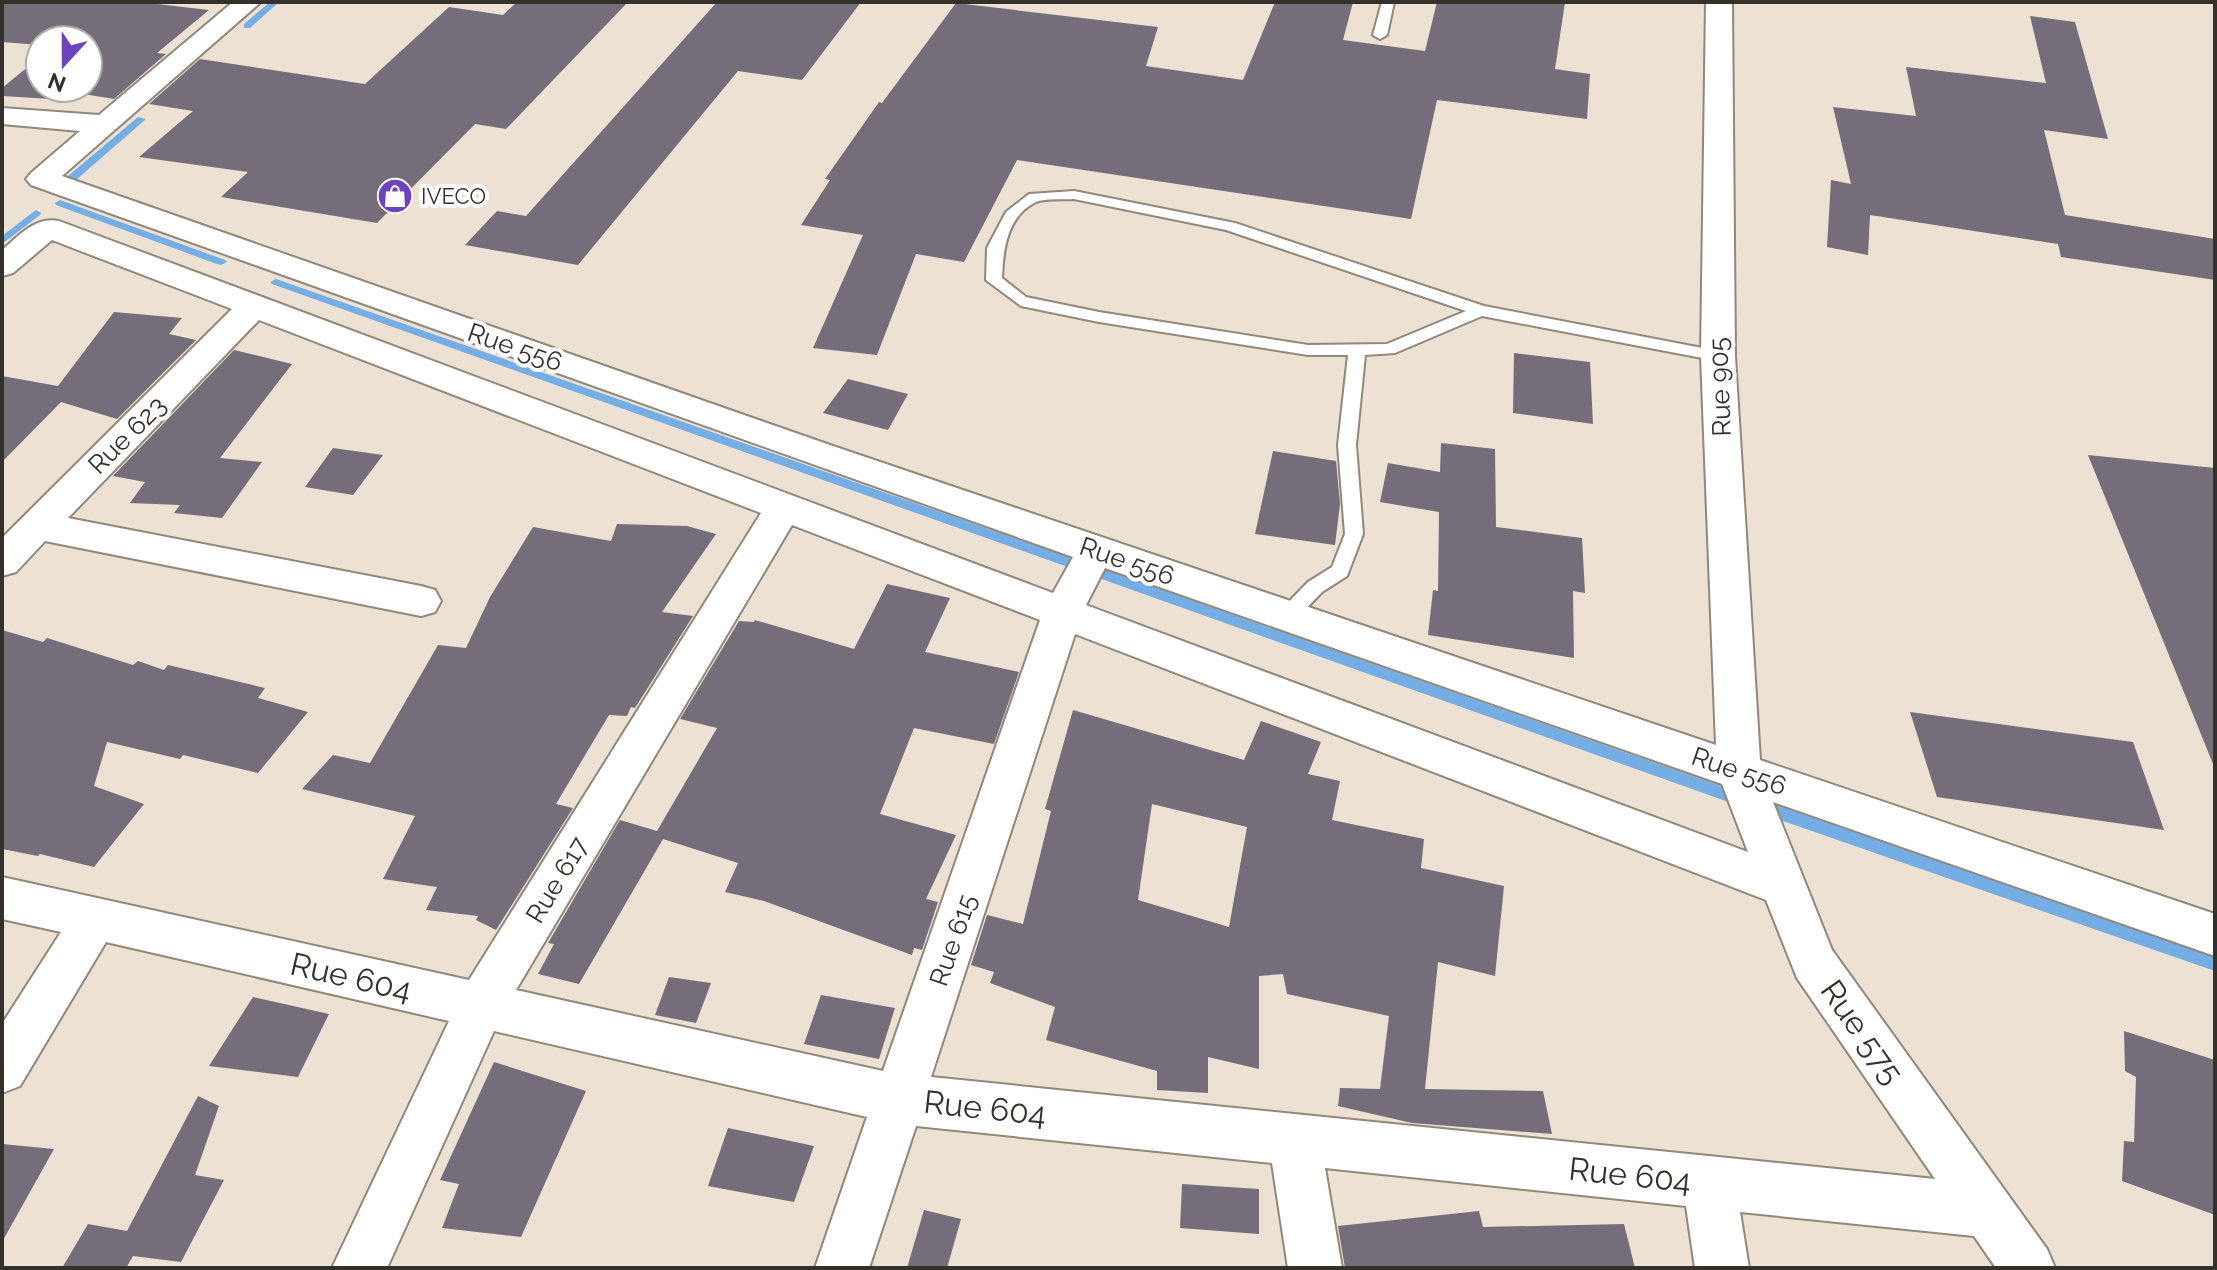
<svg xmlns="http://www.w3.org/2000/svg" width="2217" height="1270" font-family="Raleway,sans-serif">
  <rect width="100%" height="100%" fill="#ece1d2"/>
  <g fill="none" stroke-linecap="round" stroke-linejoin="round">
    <g fill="#74aee4" fill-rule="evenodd">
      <path d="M270 2H279L250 28H244V24Z"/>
      <path d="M138 117 146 119 76 180H68V176Z"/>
      <path d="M60 200 225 260 227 262 221 265 217 264 56 205 55 203Z"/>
      <path d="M36 210 41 213 40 215 2 244V236Z"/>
      <path d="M276 279 1747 795 1750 800 1747 805 1742 807 1737 805 272 284 270 282Z"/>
      <path d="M1762 800 2215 955V971L1757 812 1754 807 1757 802Z"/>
    </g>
  </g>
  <g fill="#756d7a" fill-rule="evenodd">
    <path d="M2 2H140L209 10 157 53 166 54 114 99 59 90 51 99 2 96V88L40 57V88H88V40H40V45L2 42Z"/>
    <path d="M517 2H628L506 129 475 124 377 223 221 197 248 172 139 157 193 111 149 104 200 59 365 84 449 7 503 15Z"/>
    <path d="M717 2H861L802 80 738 71 578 265 465 245 497 211 526 216Z"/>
    <path d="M1275 2H1353L1343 40 1425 51 1437 2H1565L1555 69 1590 74 1587 119 1437 100 1411 219 1017 160 964 262 916 254 877 355 813 348 863 235 801 225 830 180 825 179 879 102 882 103 956 3 1158 27 1146 66 1243 80Z"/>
    <path d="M2030 16 2075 22 2108 139 2044 130 2065 215 2215 239V280L2061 257 2058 244 1870 215 1868 255 1827 247 1831 180 1851 184 1833 107 1916 116 1906 67 2046 83Z"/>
    <path d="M114 312 182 318 169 334 196 340 117 419 61 402 2 462V376L58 386Z"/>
    <path d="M234 350 292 364 220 458 262 462 222 518 174 513 180 505 130 503 145 482 113 476Z"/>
    <path d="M1514 353 1590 362 1593 424 1513 413Z"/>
    <path d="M848 379 908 394 888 430 823 413Z"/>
    <path d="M1441 443 1495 449 1496 527 1582 538 1585 593 1573 591 1574 658 1428 635 1433 590 1438 591 1439 512 1380 502 1388 463 1440 472Z"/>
    <path d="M333 448 383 455 353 495 305 487Z"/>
    <path d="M1273 451 1336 461 1340 504 1335 545 1255 534Z"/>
    <path d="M2088 455 2215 468V764H2213Z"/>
    <path d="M617 524 687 526 716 534 662 612 693 616 635 708 631 707 627 716 609 715 556 804 573 808 496 930 476 920 478 916 426 910 437 887 383 879 415 816 302 789 333 755 370 763 438 645 466 648 490 597 533 527 611 541Z"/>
    <path d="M887 584 950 598 925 652 1019 672 994 744 914 728 880 814 956 835 926 899 938 902 922 950 914 948 912 955 764 901 725 892 738 863 663 839 579 984 538 974 554 944 548 943 620 820 657 831 717 728 680 719 739 621 754 622 755 620 854 649Z"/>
    <path d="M2 630 43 642 47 638 133 665 138 661 164 670 168 665 265 688 258 698 308 712 258 773 183 755 180 759 107 742 94 786 144 804 94 867 40 854 38 856 2 849Z"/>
    <path d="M1073 710 1244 760 1261 721 1321 742 1308 774 1340 781 1332 820 1424 839 1421 868 1504 886 1495 976 1438 962 1425 1089 1543 1091 1552 1134 1412 1123 1338 1106 1340 1088 1380 1089 1389 1016 1287 994 1283 974 1259 976V1069L1208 1057V1093L1157 1090V1071L1046 1040 1055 1007 990 983 994 972 971 965 987 915 1023 924 1051 811 1045 809ZM1152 804 1247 827 1229 927 1138 900Z"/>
    <path d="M1910 712 2133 742 2164 830 1937 797Z"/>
    <path d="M669 977 711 983 696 1023 655 1015Z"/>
    <path d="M821 995 895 1008 879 1059 804 1044Z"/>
    <path d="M253 997 329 1014 298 1077 209 1066Z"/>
    <path d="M2124 1031 2215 1060V1215L2122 1181 2124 1141 2134 1142 2136 1077 2125 1071Z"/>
    <path d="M494 1062 586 1091 521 1237 442 1228 459 1184 440 1180Z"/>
    <path d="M198 1096 219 1106 195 1175 224 1180 181 1262 133 1256 126 1268H62L88 1224 127 1231Z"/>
    <path d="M728 1128 814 1146 794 1202 708 1186Z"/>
    <path d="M2 1144 54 1149 2 1242Z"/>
    <path d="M1182 1184 1259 1189V1234L1180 1228Z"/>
    <path d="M924 1210 961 1219 947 1268H907Z"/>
    <path d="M1479 1211 1483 1227 1624 1224 1635 1268H1345L1338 1226Z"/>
  </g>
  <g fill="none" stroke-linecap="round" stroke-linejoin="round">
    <defs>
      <g id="lane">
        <path d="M1382 2H1394L1387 35 1380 39 1373 35Z"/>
        <path d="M1074 191 1235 223 1484 306 1718 351 1726 356 1718 361 1482 316 1395 353 1365 355 1356 445 1363 534 1347 576 1322 592 1294 621H1280L1277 616 1280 611 1308 582 1332 567 1345 534 1338 445 1348 355H1308L1099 322 1021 306 986 280 987 248 1006 212 1029 194ZM1074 199 1226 230 1466 311 1387 344 1308 345 1099 312 1026 297 1002 278C1003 250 1007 216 1036 202 1046 198 1063 200 1074 199Z"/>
      </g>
      <path id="street" d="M233 2H261L62 176 830 445 1716 745 1701 356 1706 2H1732L1735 356 1760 760 2215 914V956L1773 802 1832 950 2047 1249 2055 1268H1996L1974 1236 1740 1212 1749 1268H1695L1686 1206 1325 1168 1342 1268H1288L1272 1163 916 1126 869 1268H815L867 1117 494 1031 387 1268H332L449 1021 106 942 20 1086 2 1093V1024L61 932 2 919V877L469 980 761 513 259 320 68 518 421 586 435 590 441 601 435 612 421 616 45 541 16 572 2 576V538L232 309 52 240 13 273 2 276V250C19 236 35 216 59 221L1053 593 1073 557 31 185 26 179 31 173 80 131 2 124V108L99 115ZM792 525 1040 620 883 1071 516 990ZM1105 568 1722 784 1748 852 1086 605ZM1075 634 1766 900 1797 978 1935 1179 931 1077Z"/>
    </defs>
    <use href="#lane" stroke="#91877a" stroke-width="4"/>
    <use href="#street" stroke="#91877a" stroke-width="4"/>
    <use href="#lane" fill="#fff" fill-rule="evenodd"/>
    <use href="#street" fill="#fff" fill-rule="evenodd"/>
  </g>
  <defs>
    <symbol id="shop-disc" viewBox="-11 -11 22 22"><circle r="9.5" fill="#6d44bd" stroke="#fff"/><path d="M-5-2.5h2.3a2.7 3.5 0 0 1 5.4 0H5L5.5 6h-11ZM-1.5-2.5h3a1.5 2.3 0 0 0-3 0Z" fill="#fff"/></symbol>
  </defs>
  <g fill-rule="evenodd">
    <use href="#shop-disc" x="375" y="176" width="40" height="40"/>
  </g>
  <g text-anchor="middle" stroke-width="8" stroke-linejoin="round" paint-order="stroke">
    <g font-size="22" fill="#34302a" stroke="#fff" text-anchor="start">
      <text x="421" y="204">IVECO</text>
    </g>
    <g font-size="26" fill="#34302a" stroke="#fff">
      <text transform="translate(515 347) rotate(19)" y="9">Rue 556</text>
      <text transform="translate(1720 387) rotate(-92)" y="9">Rue 905</text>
      <text transform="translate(127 435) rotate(-45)" y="9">Rue 623</text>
      <text transform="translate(1127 561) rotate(19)" y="9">Rue 556</text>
      <text transform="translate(1739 771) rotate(19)" y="9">Rue 556</text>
      <text transform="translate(557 880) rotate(-59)" y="9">Rue 617</text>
      <text transform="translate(953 940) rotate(-71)" y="9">Rue 615</text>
    </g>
    <g font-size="32" fill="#34302a" stroke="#fff">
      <text transform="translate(351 977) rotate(13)" y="11">Rue 604</text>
      <text transform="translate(1862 1032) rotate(55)" y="11">Rue 575</text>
      <text transform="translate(985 1108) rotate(6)" y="11">Rue 604</text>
      <text transform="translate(1630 1175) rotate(6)" y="11">Rue 604</text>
    </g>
  </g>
  <rect width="2217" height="1270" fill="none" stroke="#34302a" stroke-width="8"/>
  <g transform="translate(64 64) rotate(201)"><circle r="38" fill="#ffffff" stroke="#aeacaa" stroke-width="2"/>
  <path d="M0-6L14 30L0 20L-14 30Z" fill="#6d44bd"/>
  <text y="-12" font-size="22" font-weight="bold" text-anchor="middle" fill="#34302a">N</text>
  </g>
</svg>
